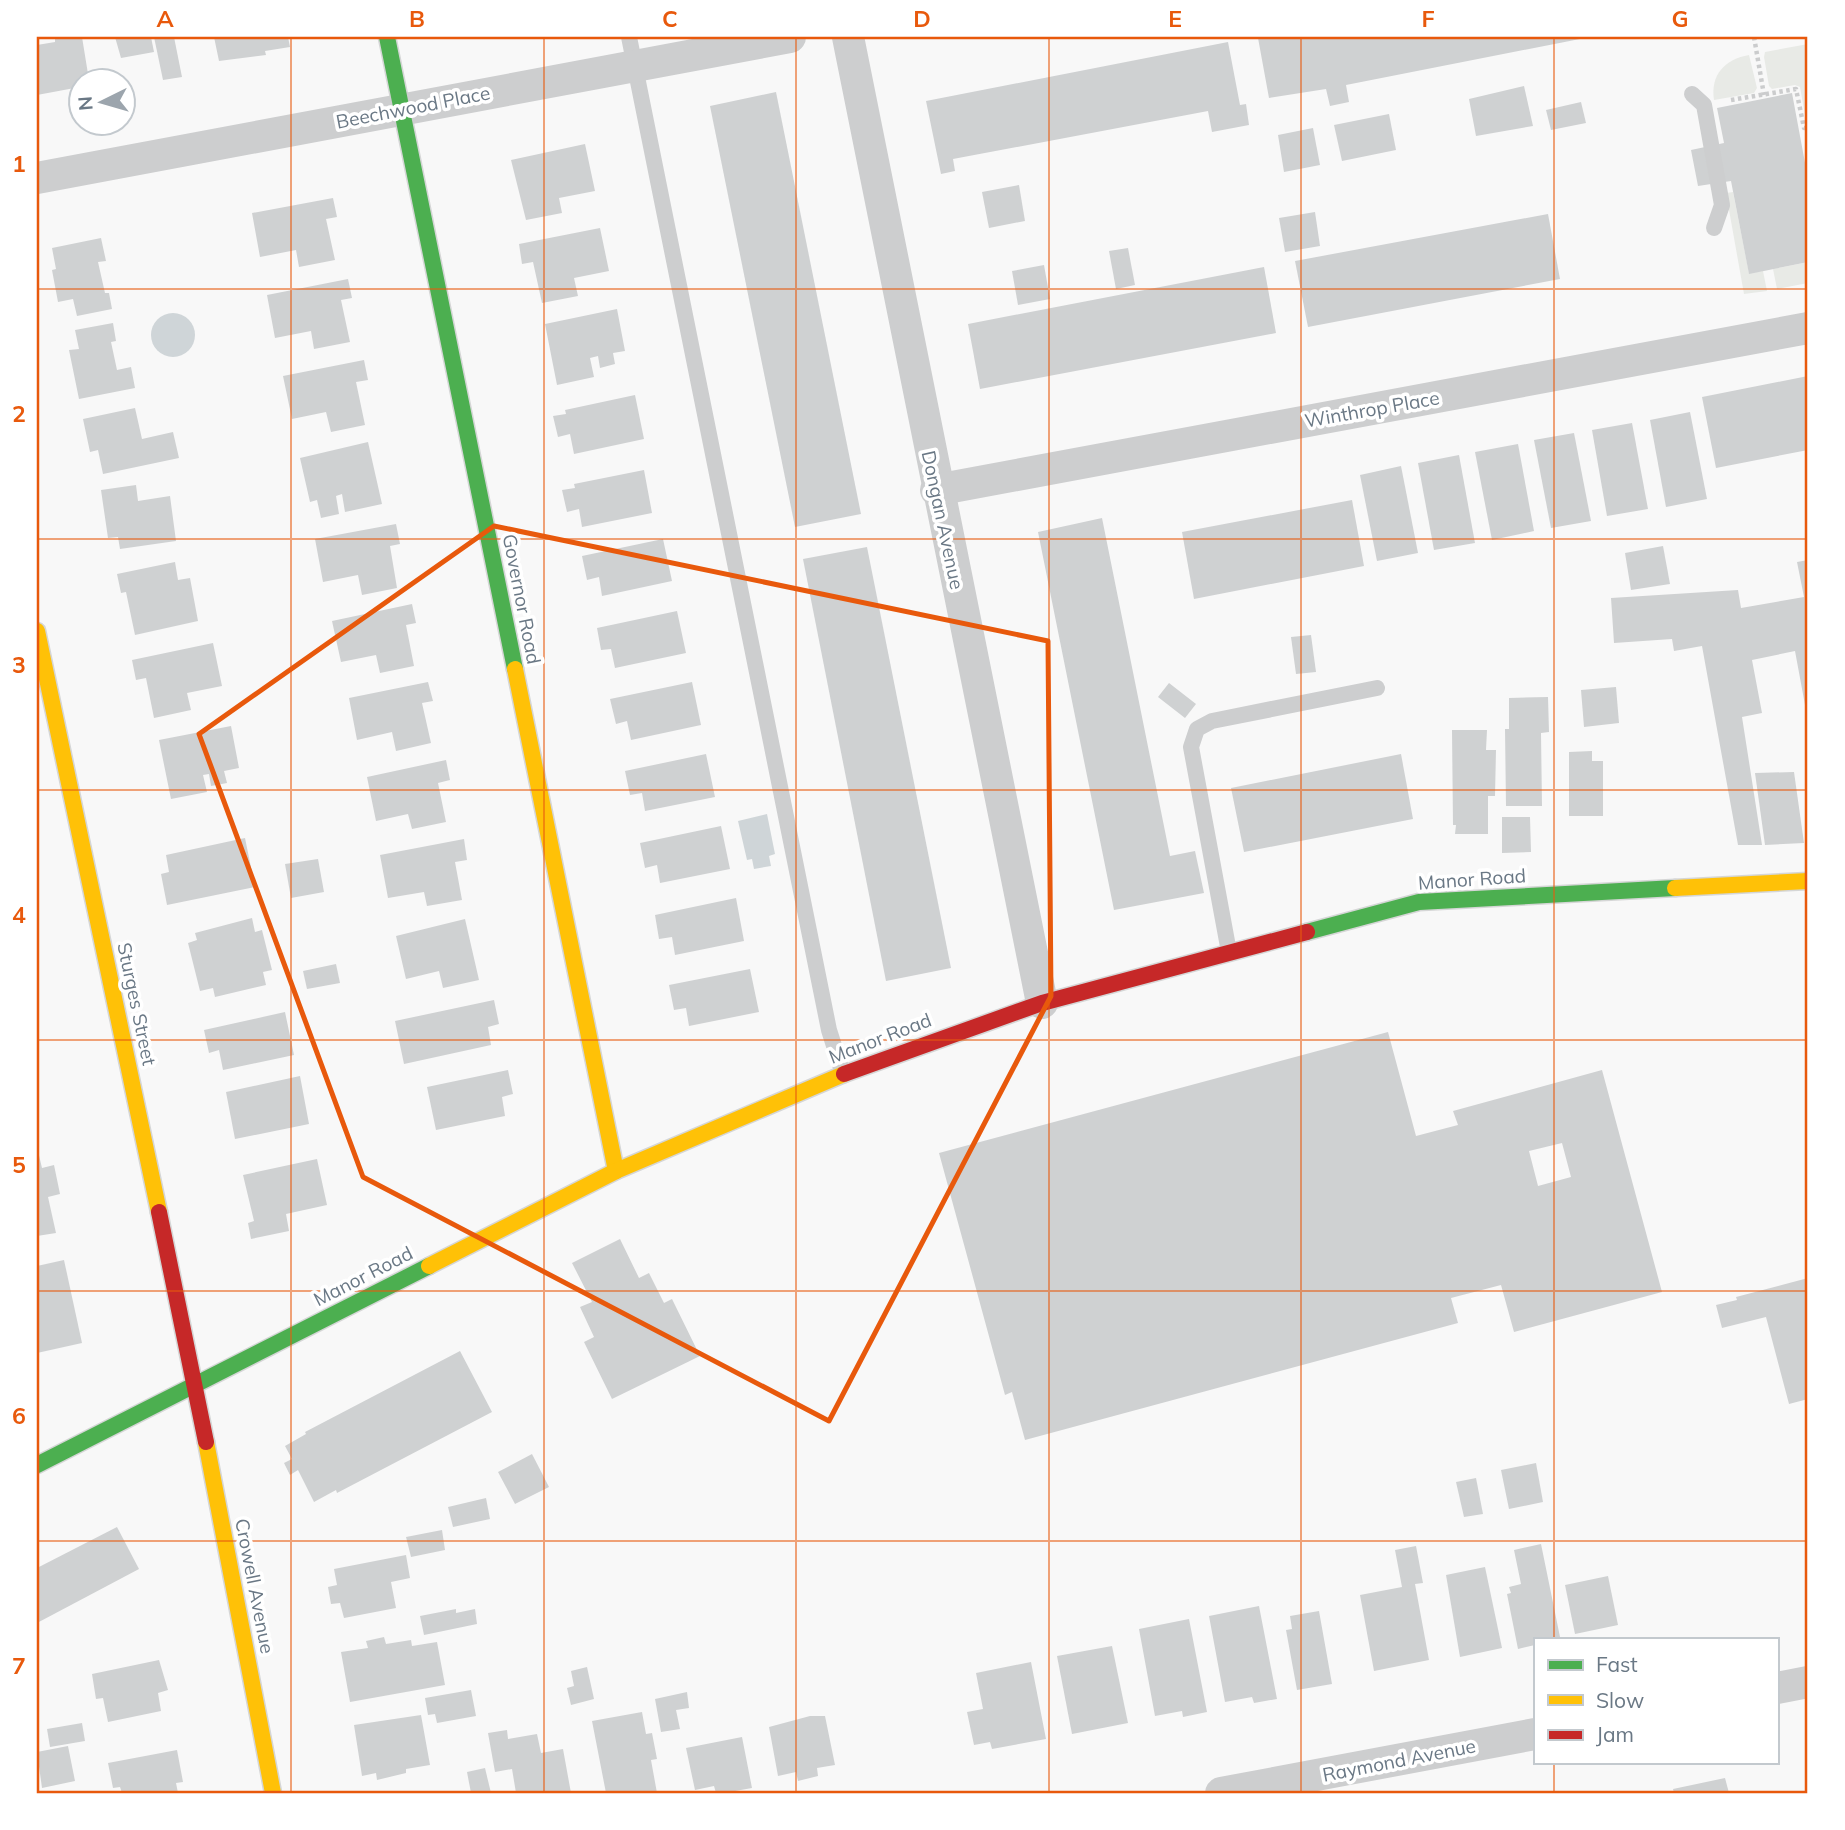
<svg xmlns="http://www.w3.org/2000/svg" width="1845" height="1830" font-family="Mulish,sans-serif">
  <rect width="100%" height="100%" fill="#f8f8f8"/>
  <g fill="#e8eae6">
    <path d="M1808 44V120L1806 121 1800 87 1795 85 1772 89 1769 86 1764 57 1765 52Z"/>
    <path d="M1749 55 1757 88 1754 93 1714 100C1710 75 1725 59 1749 55Z"/>
    <path d="M1733 192 1749 273 1763 271 1767 291 1744 294 1726 193Z"/>
    <path d="M1808 262V283L1777 289 1773 269Z"/>
  </g>
  <g fill="#cfd5d8">
    <circle cx="173" cy="335" r="22"/>
    <path d="M767 814 775 854 769 856 771 866 754 869 752 859 747 860 738 821Z"/>
  </g>
  <g fill="#cfd1d2" fill-rule="evenodd">
    <path d="M55 37H82L88 74 85 75 86 80H80V87L37 95V45L55 42Z"/>
    <path d="M115 37H151L154 52 121 58Z"/>
    <path d="M154 37H174L182 77 163 80Z"/>
    <path d="M214 37H288L290 47 265 51 266 55 219 61Z"/>
    <path d="M1590 37 1346 85 1349 102 1330 106 1326 89 1269 98 1258 38Z"/>
    <path d="M1228 42 1240 105 1246 104 1249 125 1212 132 1208 111 953 159 955 171 941 174 926 101Z"/>
    <path d="M1524 86 1533 126 1476 136 1469 99Z"/>
    <path d="M776 92 861 514 795 527 710 106Z"/>
    <path d="M1792 93 1808 179V262L1749 274 1731 181 1698 186 1691 150 1724 143 1717 108Z"/>
    <path d="M1581 102 1586 123 1551 130 1546 110Z"/>
    <path d="M1389 114 1396 150 1342 161 1334 125Z"/>
    <path d="M1313 128 1320 165 1284 172 1278 135Z"/>
    <path d="M585 144 595 191 559 198 562 213 526 220 511 160Z"/>
    <path d="M1019 185 1025 221 989 228 982 192Z"/>
    <path d="M333 198 337 217 326 219 335 260 299 267 296 250 260 257 252 213Z"/>
    <path d="M1315 212 1320 246 1285 252 1279 218Z"/>
    <path d="M1548 214 1560 279 1308 327 1295 261Z"/>
    <path d="M600 228 609 271 574 278 578 296 542 303 533 262 522 264 519 244Z"/>
    <path d="M101 238 106 261 98 262 105 293H109L112 309 77 316 73 299 58 302 52 270 56 269 52 248Z"/>
    <path d="M1128 248 1135 285 1116 289 1109 251Z"/>
    <path d="M1044 265 1050 299 1018 305 1012 271Z"/>
    <path d="M1264 267 1276 333 980 389 968 324Z"/>
    <path d="M348 279 352 298 341 300 350 342 314 349 311 331 275 338 267 295Z"/>
    <path d="M617 309 625 351 613 353 615 364 600 368 598 356 590 358 594 377 557 385 545 324Z"/>
    <path d="M113 323 116 341 111 342 117 370 131 367 135 388 79 399 69 350 79 349 75 330Z"/>
    <path d="M364 360 368 380 356 382 365 425 331 432 326 412 292 419 283 376Z"/>
    <path d="M1808 376V450L1716 468 1702 397Z"/>
    <path d="M635 395 644 439 574 454 570 434 558 437 553 416 566 414 565 410Z"/>
    <path d="M135 408 142 439 173 432 179 458 103 474 98 450 90 452 83 419Z"/>
    <path d="M1690 412 1707 499 1666 507 1650 420Z"/>
    <path d="M1632 423 1648 509 1607 516 1592 430Z"/>
    <path d="M1574 433 1591 521 1551 528 1534 440Z"/>
    <path d="M368 442 382 504 345 512 342 494 336 496 339 514 321 518 317 500 310 502 300 458Z"/>
    <path d="M1518 444 1534 531 1492 540 1475 452Z"/>
    <path d="M1459 455 1475 543 1434 550 1418 463Z"/>
    <path d="M1401 466 1418 553 1377 561 1360 475Z"/>
    <path d="M644 470 652 513 582 527 579 509 567 512 562 490 575 488 574 484Z"/>
    <path d="M136 485 138 501 170 496 176 541 120 549 118 537 108 538 101 490Z"/>
    <path d="M1352 500 1364 566 1194 599 1182 532Z"/>
    <path d="M1102 518 1170 856 1195 851 1204 893 1114 910 1038 532Z"/>
    <path d="M396 524 400 544 390 546 397 588 362 595 358 575 323 582 315 539Z"/>
    <path d="M663 539 672 581 602 596 599 577 587 580 582 556Z"/>
    <path d="M1663 546 1670 584 1631 590 1625 553Z"/>
    <path d="M867 547 951 968 886 981 803 559Z"/>
    <path d="M1808 560V704L1805 705 1795 651 1752 660 1762 713 1742 717 1762 845H1738L1702 646 1674 651 1672 639 1614 643 1611 598 1738 590 1741 608 1804 597 1797 562Z"/>
    <path d="M175 562 178 580 190 578 198 621 135 635 126 592 121 593 117 574Z"/>
    <path d="M412 604 416 623 406 625 414 666 380 673 376 655 341 662 332 621Z"/>
    <path d="M677 611 686 653 615 668 611 649 601 650 597 628Z"/>
    <path d="M1311 635 1316 672 1296 674 1291 637Z"/>
    <path d="M213 643 222 686 187 693 191 710 154 718 146 678 136 680 132 660Z"/>
    <path d="M428 682 433 701 422 703 431 743 396 751 392 732 357 740 349 698Z"/>
    <path d="M692 682 701 725 631 740 627 721 616 724 610 699Z"/>
    <path d="M1169 683 1196 704 1185 718 1158 697Z"/>
    <path d="M1616 687 1619 723 1584 727 1581 690Z"/>
    <path d="M1548 697 1549 732 1541 733 1542 806H1506L1505 729H1509V698Z"/>
    <path d="M231 726 239 768 224 771 227 783 211 786 209 774 203 775 207 792 171 799 159 740Z"/>
    <path d="M1452 730H1487L1486 750H1496L1495 796H1488V834H1455L1456 825H1453Z"/>
    <path d="M1592 751V761H1603V816H1569V752Z"/>
    <path d="M706 754 715 797 645 811 642 793 630 795 625 771Z"/>
    <path d="M1401 754 1413 819 1244 852 1231 788Z"/>
    <path d="M446 760 450 780 438 783 446 822 412 829 408 814 376 821 367 777Z"/>
    <path d="M1794 772 1804 843 1765 845 1755 773Z"/>
    <path d="M1502 817H1530L1531 852 1502 853Z"/>
    <path d="M721 826 730 869 660 883 657 865 645 868 640 843Z"/>
    <path d="M245 838 255 887 167 905 161 874 169 872 166 855Z"/>
    <path d="M464 839 467 860 455 862 462 900 427 906 424 892 388 898 380 855Z"/>
    <path d="M318 859 324 892 291 898 285 864Z"/>
    <path d="M736 898 744 941 675 955 672 937 659 939 655 915Z"/>
    <path d="M252 918 255 932 262 930 272 970 263 972 266 985 215 997 213 988 200 991 188 943 197 940 195 933Z"/>
    <path d="M465 919 479 980 443 988 439 971 406 979 396 936Z"/>
    <path d="M336 964 340 983 307 989 303 971Z"/>
    <path d="M750 969 759 1012 689 1026 686 1008 674 1010 669 985Z"/>
    <path d="M494 1000 499 1024 488 1027 491 1045 404 1064 395 1021Z"/>
    <path d="M285 1012 294 1055 223 1070 219 1050 209 1053 204 1030Z"/>
    <path d="M1388 1032 1416 1136 1458 1125 1453 1111 1602 1070 1662 1292 1514 1332 1501 1285 1451 1298 1458 1323 1025 1440 1012 1392 1005 1395 939 1153ZM1562 1143 1571 1177 1538 1186 1529 1151Z"/>
    <path d="M508 1070 513 1094 502 1097 505 1116 436 1130 427 1087Z"/>
    <path d="M300 1076 309 1124 235 1139 226 1092Z"/>
    <path d="M37 1147 42 1168 54 1165 60 1194 48 1197 56 1233 37 1236Z"/>
    <path d="M317 1159 327 1205 286 1214 289 1231 251 1239 248 1223 254 1221 243 1175Z"/>
    <path d="M620 1239 639 1278 649 1273 664 1303 672 1299 700 1356 612 1399 584 1342 594 1337 580 1307 592 1302 572 1263Z"/>
    <path d="M64 1260 82 1343 37 1353V1266Z"/>
    <path d="M1808 1278V1399L1789 1404 1766 1317 1722 1328 1716 1305 1737 1300 1736 1297Z"/>
    <path d="M460 1351 492 1412 337 1493 336 1490 314 1502 298 1470 290 1475 284 1463 292 1459 285 1446 306 1434 305 1432Z"/>
    <path d="M532 1454 549 1487 515 1504 498 1472Z"/>
    <path d="M1536 1463 1543 1502 1509 1509 1501 1470Z"/>
    <path d="M1476 1478 1483 1514 1464 1517 1456 1482Z"/>
    <path d="M486 1498 490 1519 453 1527 448 1507Z"/>
    <path d="M117 1527 139 1569 37 1623V1568Z"/>
    <path d="M442 1530 445 1550 411 1557 406 1537Z"/>
    <path d="M1541 1544 1560 1637 1535 1639V1645L1518 1649 1507 1594 1511 1593 1509 1587 1521 1584 1514 1550Z"/>
    <path d="M1416 1546 1423 1583 1415 1584 1429 1660 1374 1671 1360 1595 1402 1587 1395 1550Z"/>
    <path d="M406 1555 410 1578 391 1582 396 1608 344 1618 340 1603 331 1604 328 1587 337 1585 334 1569Z"/>
    <path d="M1485 1567 1502 1648 1460 1657 1446 1575Z"/>
    <path d="M1608 1576 1618 1625 1575 1634 1565 1585Z"/>
    <path d="M1259 1606 1277 1699 1254 1703 1252 1697 1225 1702 1209 1616Z"/>
    <path d="M456 1609V1613L475 1609 477 1624 424 1635 420 1616Z"/>
    <path d="M1319 1611 1332 1684 1297 1690 1286 1630 1292 1629 1290 1616Z"/>
    <path d="M1189 1619 1207 1712 1183 1717 1182 1711 1155 1716 1139 1629Z"/>
    <path d="M384 1637 386 1644 411 1640 412 1646 437 1642 445 1685 350 1702 341 1652 368 1648 366 1641Z"/>
    <path d="M1112 1646 1128 1723 1072 1734 1057 1656Z"/>
    <path d="M159 1660 168 1690 158 1693 161 1711 108 1722 103 1698 96 1699 92 1674Z"/>
    <path d="M1031 1662 1046 1739 992 1749 990 1742 974 1745 967 1712 983 1709 976 1673Z"/>
    <path d="M587 1667 594 1699 571 1705 567 1688 574 1686 571 1671Z"/>
    <path d="M471 1690 476 1716 437 1723 435 1714 428 1715 425 1698Z"/>
    <path d="M687 1692 689 1708 676 1710 680 1729 661 1732 655 1699Z"/>
    <path d="M642 1712 646 1734 652 1733 657 1759 651 1760 657 1793H606L592 1721Z"/>
    <path d="M421 1715 430 1765 406 1769V1773L377 1780 376 1773 362 1776 354 1725Z"/>
    <path d="M810 1716H825L835 1765 817 1768 818 1776 798 1781 796 1772 778 1776 769 1727Z"/>
    <path d="M82 1723 85 1741 50 1747 47 1729Z"/>
    <path d="M507 1730 508 1739 537 1734 541 1753 563 1749 571 1793H516L512 1769 495 1772 488 1733Z"/>
    <path d="M742 1737 752 1788 724 1793H716L714 1786 695 1790 686 1748Z"/>
    <path d="M68 1746 75 1781 42 1788 37 1752Z"/>
    <path d="M177 1750 183 1782 176 1783 178 1793H122L120 1787 113 1788 108 1763Z"/>
    <path d="M485 1768 491 1793H471L467 1772Z"/>
    <path d="M1725 1778 1729 1793H1674L1673 1789Z"/>
  </g>
  <g fill="none" stroke-linecap="round" stroke-linejoin="round">
    <defs>
      <g id="fast">
        <path d="M387 37 515 669"/>
        <path d="M1307 932 1419 902 1675 888"/>
        <path d="M37 1465 429 1266"/>
      </g>
      <g id="slow">
        <path d="M37 631 159 1212"/>
        <path d="M515 669 616 1171"/>
        <path d="M1675 888 1808 881"/>
        <path d="M429 1266 616 1171 844 1074"/>
        <path d="M206 1442 273 1793"/>
      </g>
      <g id="jam">
        <path d="M844 1074 1042 1003 1307 932"/>
        <path d="M159 1212 206 1442"/>
      </g>
    </defs>
    <use href="#fast" stroke="#d5d6d6" stroke-width="19"/>
    <use href="#slow" stroke="#d5d6d6" stroke-width="19"/>
    <use href="#jam" stroke="#d5d6d6" stroke-width="19"/>
    <g stroke="#cbcccd" stroke-width="4.5" stroke-dasharray="3.5 3.5" stroke-linecap="butt">
      <path d="M1754 37 1764 95"/>
      <path d="M1731 100 1796 89 1804 128H1808"/>
    </g>
    <g stroke="#cdcecf" stroke-width="16">
      <path d="M629 37 829 1030 843 1074"/>
      <path d="M1692 94 1704 105 1722 205 1714 228"/>
      <path d="M1229 952 1191 747 1197 729 1212 721 1377 688"/>
    </g>
    <g stroke="#cdcecf" stroke-width="32">
      <path d="M848 37 1042 1003"/>
      <path d="M37 178 790 37"/>
      <path d="M936 490 1808 328"/>
      <path d="M1777 1688 1808 1682"/>
      <path d="M1221 1793 1535 1734"/>
    </g>
    <use href="#fast" stroke="#4caf50" stroke-width="16"/>
    <use href="#slow" stroke="#ffc107" stroke-width="16"/>
    <use href="#jam" stroke="#c62828" stroke-width="16"/>
  </g>
  <path fill="none" stroke="#e8590c" stroke-width="5" stroke-linejoin="round" d="M494 526 1048 641 1051 996 829 1421 363 1177 199 734Z"/>
  <path fill="none" stroke="#e8590c" stroke-width="2" stroke-opacity="0.55" d="M291 37V1793M544 37V1793M796 37V1793M1049 37V1793M1301 37V1793M1554 37V1639M37 289H1808M37 539H1808M37 790H1808M37 1040H1808M37 1291H1808M37 1541H1808M1554 1762V1793"/>
  <g text-anchor="middle" stroke-width="7" stroke-linejoin="round" paint-order="stroke">
    <g font-size="19" fill="#6a7885" stroke="#fff">
      <text transform="translate(413 107) rotate(-11)" y="7">Beechwood Place</text>
      <text transform="translate(1372 409) rotate(-10)" y="7">Winthrop Place</text>
      <text transform="translate(943 520) rotate(78)" y="7">Dongan Avenue</text>
      <text transform="translate(522 599) rotate(79)" y="7">Governor Road</text>
      <text transform="translate(1472 879) rotate(-4)" y="7">Manor Road</text>
      <text transform="translate(137 1004) rotate(78)" y="7">Sturges Street</text>
      <text transform="translate(880 1038) rotate(-21)" y="7">Manor Road</text>
      <text transform="translate(363 1276) rotate(-27)" y="7">Manor Road</text>
      <text transform="translate(255 1586) rotate(79)" y="7">Crowell Avenue</text>
      <text transform="translate(1399 1760) rotate(-11)" y="7">Raymond Avenue</text>
    </g>
  </g>
  <rect width="1845" height="1830" fill="none" stroke="#ffffff" stroke-width="77"/>
  <rect x="1534" y="1638" width="245" height="126" fill="#ffffff" stroke="#c3c9ce" stroke-width="2"/>
  <rect x="1548" y="1660" width="35" height="10" fill="#4caf50" stroke="#c3c9ce" stroke-width="2"/>
  <text x="1596" y="1672" font-size="21" fill="#6a7885">Fast</text>
  <rect x="1548" y="1695" width="35" height="10" fill="#ffc107" stroke="#c3c9ce" stroke-width="2"/>
  <text x="1596" y="1708" font-size="21" fill="#6a7885">Slow</text>
  <rect x="1548" y="1730" width="35" height="10" fill="#c62828" stroke="#c3c9ce" stroke-width="2"/>
  <text x="1596" y="1742" font-size="21" fill="#6a7885">Jam</text>
  <g transform="translate(102 102) rotate(265)"><circle r="33" fill="#ffffff" stroke="#c3c9ce" stroke-width="2"/>
  <path d="M0-5L12 26L0 18L-12 26Z" fill="#9ca5ad"/>
  <text y="-10" font-size="19" font-weight="bold" text-anchor="middle" fill="#6a7885">N</text>
  </g>
  <rect x="38" y="38" width="1768" height="1754" fill="none" stroke="#e8590c" stroke-width="2.5"/>
  <g font-size="23" text-anchor="middle" font-weight="bold" fill="#e8590c">
    <text x="165" y="27">A</text>
    <text x="417" y="27">B</text>
    <text x="670" y="27">C</text>
    <text x="922" y="27">D</text>
    <text x="1175" y="27">E</text>
    <text x="1428" y="27">F</text>
    <text x="1680" y="27">G</text>
    <text x="19" y="172">1</text>
    <text x="19" y="422">2</text>
    <text x="19" y="673">3</text>
    <text x="19" y="923">4</text>
    <text x="19" y="1173">5</text>
    <text x="19" y="1424">6</text>
    <text x="19" y="1674">7</text>
  </g>
</svg>
